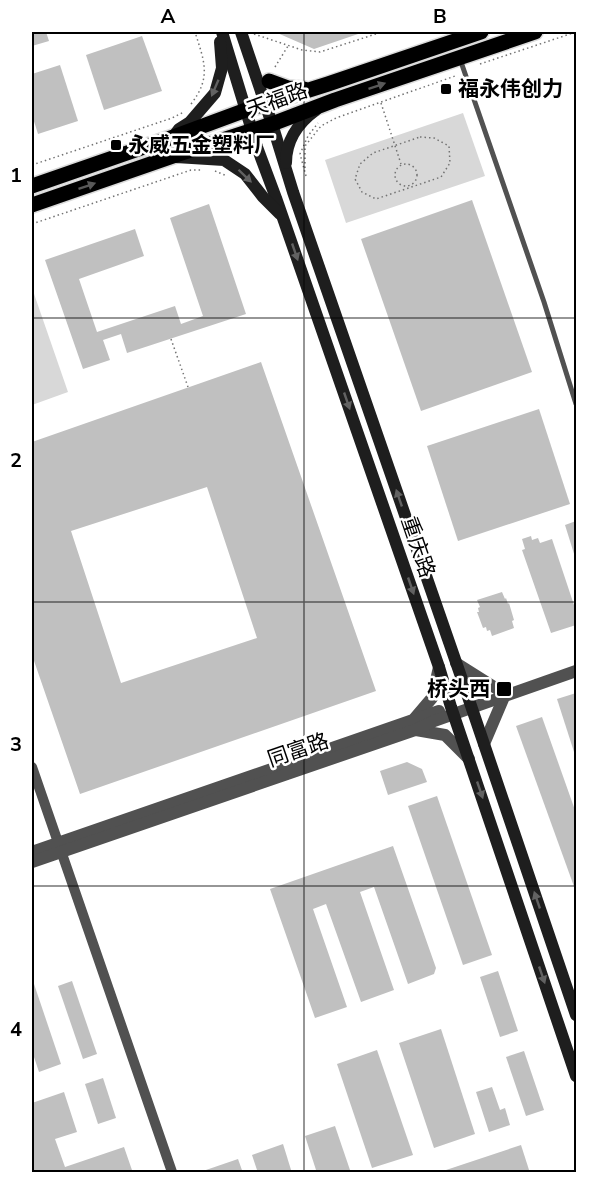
<svg xmlns="http://www.w3.org/2000/svg" width="608" height="1204" font-family="'Nunito Sans','Noto Sans SC',sans-serif">
  <rect width="100%" height="100%" fill="#fff"/>
  <g fill="#d8d8d8">
    <path d="M463 113 485 176 346 223 325 160Z"/>
    <path d="M32 288 68 392 32 405Z"/>
  </g>
  <g fill="#c0c0c0" fill-rule="evenodd">
    <path d="M32 32H46L49 41 32 46Z"/>
    <path d="M275 32H361V33L314 49Z"/>
    <path d="M142 36 162 91 104 110 86 55Z"/>
    <path d="M60 65 78 121 38 134 32 115V74Z"/>
    <path d="M472 200 532 372 421 411 361 239Z"/>
    <path d="M209 204 246 314 127 353 121 334 103 340 110 360 83 369 45 260 135 229 144 256 79 279 97 332 175 306 181 324 203 316 170 218Z"/>
    <path d="M261 362 376 691 80 794 32 655V442ZM207 487 257 638 121 683 71 531Z"/>
    <path d="M539 409 570 504 458 541 427 446Z"/>
    <path d="M576 521V556L575 557 565 525Z"/>
    <path d="M531 536 532 540 538 538 540 543 552 539 576 611V625L551 633 522 550 525 549 522 539Z"/>
    <path d="M502 592 505 599 506 598 508 604 509 603 514 620 512 621 514 628 492 636 490 630 487 631 486 627 483 628 477 612H479L478 608 480 607 477 600Z"/>
    <path d="M576 693V755H575L557 699Z"/>
    <path d="M542 717 576 813V892L516 726Z"/>
    <path d="M407 762 422 769 427 782 388 795 380 771Z"/>
    <path d="M437 796 492 955 463 965 408 806Z"/>
    <path d="M393 846 436 968 434 974 408 984 374 887 360 892 394 990 361 1002 326 904 313 909 347 1007 315 1018 270 889Z"/>
    <path d="M498 971 518 1031 500 1037 480 977Z"/>
    <path d="M32 981H33L61 1064 39 1072 32 1051Z"/>
    <path d="M72 981 97 1054 83 1059 58 986Z"/>
    <path d="M441 1029 475 1134 434 1148 399 1043Z"/>
    <path d="M377 1050 413 1155 372 1168 337 1064Z"/>
    <path d="M524 1051 544 1110 526 1116 506 1057Z"/>
    <path d="M103 1078 116 1118 98 1124 85 1084Z"/>
    <path d="M492 1087 500 1110 505 1108 510 1125 489 1132 476 1092Z"/>
    <path d="M64 1092 77 1132 55 1139 65 1167 124 1147 133 1173H32V1103Z"/>
    <path d="M335 1126 351 1173H317L305 1136Z"/>
    <path d="M283 1144 292 1173H258L252 1155Z"/>
    <path d="M521 1145 530 1173H444L443 1171Z"/>
    <path d="M238 1159 243 1173H203V1171Z"/>
  </g>
  <g fill="none" stroke-linecap="round" stroke-linejoin="round">
    <defs>
      <g id="primary">
        <path d="M269 81 288 88 304 89"/>
        <path d="M32 186 173 137 246 110 328 84 481 32"/>
        <path d="M32 205 179 154 272 124 335 100 535 32"/>
      </g>
    </defs>
    <use href="#primary" stroke="#dbdbdb" stroke-width="18"/>
    <g stroke="#737373" stroke-width="1.5" stroke-dasharray="1.5 3" stroke-linecap="butt">
      <path d="M254 34 302 50 320 52 382 32"/>
      <path d="M480 64 576 32"/>
      <path d="M275 67 288 46"/>
      <path d="M381 103 401 164"/>
      <path d="M191 104C212 77 204 61 195 32"/>
      <path d="M420 137 434 138 449 146 450 163 441 177 376 199 362 192 355 179 360 164 373 153Z"/>
      <circle cx="406" cy="175" r="11"/>
      <path d="M32 165 172 118 184 112"/>
      <path d="M305 168V146L321 126 336 118 455 76"/>
      <path d="M215 171 227 176"/>
      <path d="M306 176 300 154 308 136 318 123"/>
      <path d="M32 224 191 170H201"/>
      <path d="M171 339 188 387"/>
    </g>
    <path stroke="#515151" stroke-width="5" d="M460 59 544 302 576 404"/>
    <path stroke="#515151" stroke-width="10" d="M32 767 172 1172"/>
    <g stroke="#515151" stroke-width="12">
      <path d="M456 663 502 692"/>
      <path d="M415 718 432 698 439 667"/>
      <path d="M416 730 445 735 469 759"/>
      <path d="M484 744 504 697"/>
      <path d="M32 852 439 711"/>
      <path d="M32 862 415 730 434 721 576 671"/>
    </g>
    <g stroke="#1e1e1e" stroke-width="12">
      <path d="M222 32 257 147 276 198 439 667 451 707 576 1076"/>
      <path d="M241 32 273 127 293 192 466 691 576 1015"/>
      <path d="M174 136 179 129 190 122 215 93 222 68 220 42"/>
      <path d="M176 157 224 160 245 174 263 197 280 214"/>
      <path d="M286 163C286 141 298 123 316 110"/>
    </g>
    <use href="#primary" stroke="#000" stroke-width="15"/>
  </g>
  <defs><path id="oneway-solid" d="M-6-.8H1V-3.2L6.5 0L1 3.2V.8H-6Z" transform="scale(1.5)"/></defs>
  <g fill="#595959">
    <use href="#oneway-solid" transform="translate(377 86) rotate(-19)"/>
    <use href="#oneway-solid" transform="translate(87 186) rotate(-19)"/>
  </g>
  <g fill="#626262">
    <use href="#oneway-solid" transform="translate(215 88) rotate(113)"/>
    <use href="#oneway-solid" transform="translate(245 176) rotate(44)"/>
    <use href="#oneway-solid" transform="translate(295 252) rotate(71)"/>
    <use href="#oneway-solid" transform="translate(347 401) rotate(71)"/>
    <use href="#oneway-solid" transform="translate(399 498) rotate(-109)"/>
    <use href="#oneway-solid" transform="translate(411 586) rotate(71)"/>
    <use href="#oneway-solid" transform="translate(480 790) rotate(71)"/>
    <use href="#oneway-solid" transform="translate(537 900) rotate(-109)"/>
    <use href="#oneway-solid" transform="translate(542 975) rotate(71)"/>
  </g>
  <path fill="none" stroke="#000" stroke-width="1.5" stroke-opacity="0.55" d="M304 32V1172M32 318H576M32 602H576M32 886H576"/>
  <g fill="#000" stroke="#fff" stroke-width="2">
    <rect x="440" y="83" width="12" height="12" rx="3"/>
    <rect x="110" y="139" width="12" height="12" rx="3"/>
    <rect x="496" y="681" width="16" height="16" rx="3"/>
  </g>
  <g text-anchor="middle" stroke-width="5" stroke-linejoin="round" paint-order="stroke">
    <g font-size="21" font-weight="bold" fill="#000" stroke="#fff" text-anchor="start">
      <text x="458" y="96">福永伟创力</text>
      <text x="128" y="152">永威五金塑料厂</text>
      <text x="490" y="696" text-anchor="end">桥头西</text>
    </g>
    <g font-size="21" fill="#000" stroke="#fff">
      <text transform="translate(277 100) rotate(-20)" y="7">天福路</text>
      <text transform="translate(418 547) rotate(71)" y="7">重庆路</text>
      <text transform="translate(298 750) rotate(-19)" y="7">同富路</text>
    </g>
  </g>
  <rect width="608" height="1204" fill="none" stroke="#ffffff" stroke-width="66"/>
  <rect x="33" y="33" width="542" height="1138" fill="none" stroke="#000" stroke-width="2"/>
  <g font-size="20" text-anchor="middle" font-weight="bold" fill="#000">
    <text x="168" y="23">A</text>
    <text x="440" y="23">B</text>
    <text x="16" y="182">1</text>
    <text x="16" y="467">2</text>
    <text x="16" y="751">3</text>
    <text x="16" y="1036">4</text>
  </g>
</svg>
